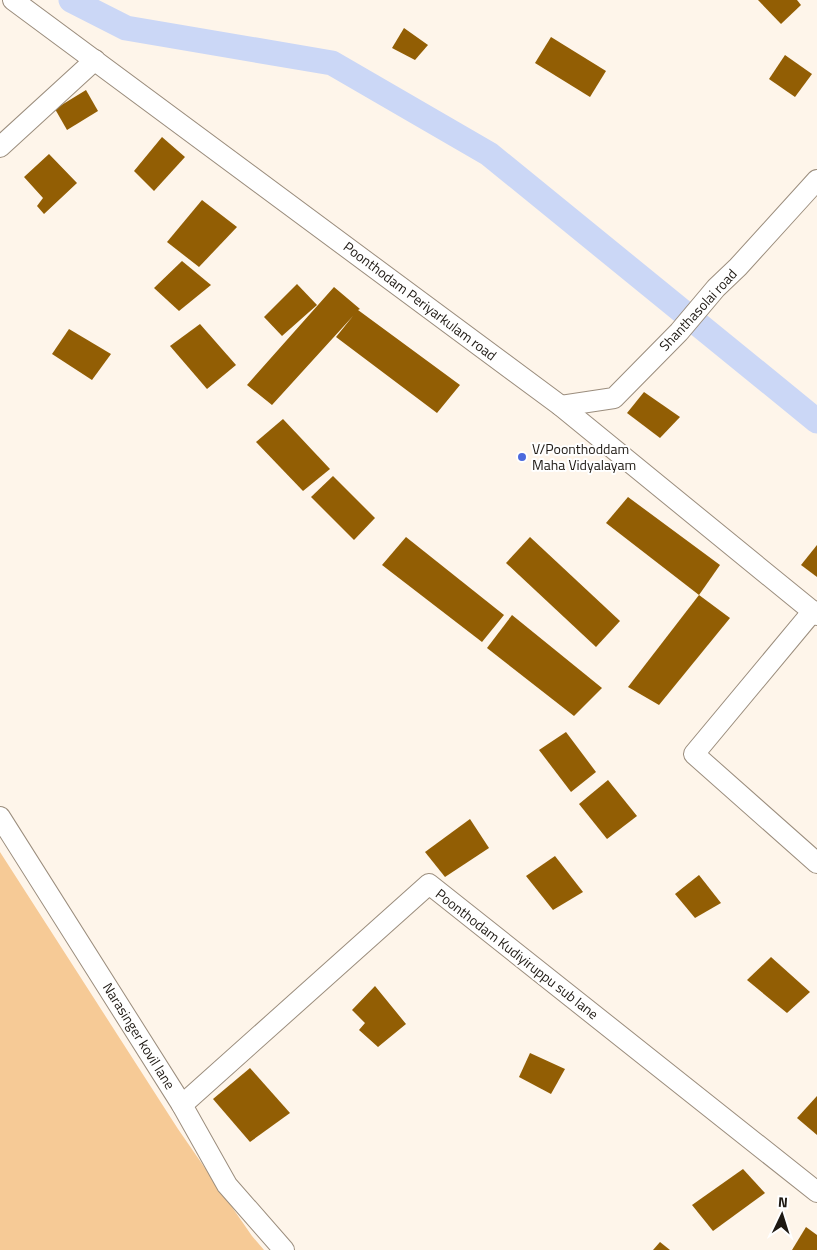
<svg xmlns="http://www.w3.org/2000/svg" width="817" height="1250" font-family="'Titillium Web',sans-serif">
  <rect width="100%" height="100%" fill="#fef5ea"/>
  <path fill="#f6ca96" d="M0 852 178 1129 252 1236 264 1250H0Z"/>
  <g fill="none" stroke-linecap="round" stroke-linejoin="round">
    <path stroke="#cbd7f6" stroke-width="25" d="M71 0 126 28 332 63 489 154 817 421"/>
  </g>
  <g fill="#925e04">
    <path d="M758 0H797L801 5 781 24Z"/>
    <path d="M404 28 428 45 415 60 392 48Z"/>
    <path d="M551 37 606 71 590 97 535 63Z"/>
    <path d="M785 55 812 74 795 97 769 79Z"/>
    <path d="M86 90 98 111 67 130 55 109Z"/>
    <path d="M162 137 185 157 154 191 134 171Z"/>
    <path d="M49 154 77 183 44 214 37 206 43 198 24 177Z"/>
    <path d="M202 200 237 227 199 267 167 242Z"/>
    <path d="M182 261 211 285 179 311 154 288Z"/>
    <path d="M297 284 317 305 282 336 264 317Z"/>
    <path d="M334 287 360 309 358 310 460 385 437 413 336 337 353 316 272 405 247 385Z"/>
    <path d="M200 324 236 365 207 389 170 346Z"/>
    <path d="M69 329 111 354 92 380 52 354Z"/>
    <path d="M644 392 680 417 660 438 627 413Z"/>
    <path d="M283 419 330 469 303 491 256 442Z"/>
    <path d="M333 476 375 518 354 540 311 497Z"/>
    <path d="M628 497 720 565 699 595 606 523Z"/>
    <path d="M406 537 504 615 482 642 382 565Z"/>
    <path d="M530 537 620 621 596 647 506 563Z"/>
    <path d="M817 545V577L801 565Z"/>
    <path d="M699 595 730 618 659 705 628 687Z"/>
    <path d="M512 615 602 688 574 716 487 648Z"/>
    <path d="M566 732 596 772 571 792 539 750Z"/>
    <path d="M608 780 637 816 607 839 579 804Z"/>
    <path d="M470 819 489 848 445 877 425 852Z"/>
    <path d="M555 856 583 892 553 910 526 876Z"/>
    <path d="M699 875 721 903 695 918 675 894Z"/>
    <path d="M771 957 810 992 787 1013 747 980Z"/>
    <path d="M375 986 406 1024 378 1047 359 1030 365 1023 352 1010Z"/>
    <path d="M530 1053 565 1069 551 1094 519 1077Z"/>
    <path d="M250 1068 290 1113 250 1142 213 1099Z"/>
    <path d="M817 1096V1135L797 1118Z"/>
    <path d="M743 1169 765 1193 713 1231 692 1205Z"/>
    <path d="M806 1227 817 1235V1250H792Z"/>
    <path d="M660 1242 670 1250H653Z"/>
  </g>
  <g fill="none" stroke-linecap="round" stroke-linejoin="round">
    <defs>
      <g id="minor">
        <path d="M13 0 561 406 817 615"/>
        <path d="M0 147 95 60"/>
        <path d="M561 406 614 398 679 332 716 288 738 267 817 180"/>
        <path d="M813 611 694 754 817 863"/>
        <path d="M0 817 182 1105 227 1185 284 1250"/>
        <path d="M182 1105 429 884 817 1192"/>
      </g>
    </defs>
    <use href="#minor" stroke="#9b8d7d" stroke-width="22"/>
    <use href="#minor" stroke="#fff" stroke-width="20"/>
  </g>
  <circle fill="#4b69dd" stroke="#fff" stroke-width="2" cx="522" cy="457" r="5"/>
  <g text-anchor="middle" stroke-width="4" stroke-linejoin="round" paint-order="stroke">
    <g font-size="14" fill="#1e1913" stroke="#fff">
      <text transform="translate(420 301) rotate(37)" y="5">Poonthodam Periyarkulam road</text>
      <text transform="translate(698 310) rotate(-47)" y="5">Shanthasolai road</text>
      <text transform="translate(517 954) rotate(38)" y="5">Poonthodam Kudiyiruppu sub lane</text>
      <text transform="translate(139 1036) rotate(58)" y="5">Narasinger kovil lane</text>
    </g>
    <g font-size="14" fill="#1e1913" stroke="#fff" text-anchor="start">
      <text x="532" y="454">V/Poonthoddam<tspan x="532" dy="16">Maha Vidyalayam</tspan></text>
    </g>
  </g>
  <g transform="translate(782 1215) rotate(4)" stroke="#ffffff" stroke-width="4" paint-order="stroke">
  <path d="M0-4L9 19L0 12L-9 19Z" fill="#1e1913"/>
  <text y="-8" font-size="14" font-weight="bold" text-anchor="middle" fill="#1e1913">N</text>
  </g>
</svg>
